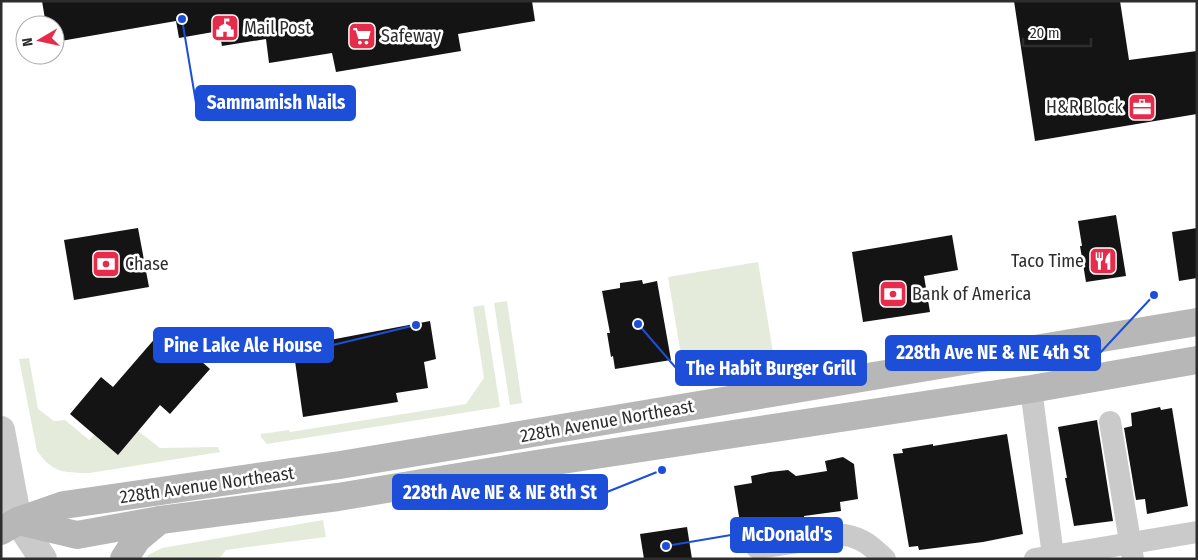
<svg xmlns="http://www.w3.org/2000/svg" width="1198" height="560" font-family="'Fira Sans Condensed',sans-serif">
  <rect width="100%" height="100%" fill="#fff"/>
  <g fill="#e5ebda">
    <path d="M758 262 773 352 683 367 668 277Z"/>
    <path d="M507 301 522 403 510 405 494 303Z"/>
    <path d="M484 305 500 407 267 444 261 437V434L289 430 290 432 466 404 484 378 473 307Z"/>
    <path d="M29 358 38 409 54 421 65 420 89 440 94 435 118 455 138 431 160 448 218 447 220 452 90 473C64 473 53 473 37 451L19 359Z"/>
    <path d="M323 520 326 537 226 550 219 559H146L148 555 162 548Z"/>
  </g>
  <g fill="#141414">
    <path d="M42 1H532L535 21 458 34 461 51 336 72 332 53 269 63 266 39 222 46 219 31 179 38 176 21 55 42V25H46Z"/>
    <path d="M1014 1H1120L1129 60 1197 51V114L1035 141Z"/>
    <path d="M1116 215 1126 276 1086 282 1080 246H1082L1078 221Z"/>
    <path d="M138 228 149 287 74 300 64 240Z"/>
    <path d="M1197 228V278L1179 281 1172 232Z"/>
    <path d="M952 235 958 270 924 276 930 312 863 322 852 252Z"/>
    <path d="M642 280 643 284 657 281 671 360 615 369 613 356 611 357 607 333H610L602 291 620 288V283Z"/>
    <path d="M430 321 436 359 424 362 428 388 396 393 398 402 303 417 293 347Z"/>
    <path d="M164 328 210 369 170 414 160 405 118 455 70 414 101 377 113 387Z"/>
    <path d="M1160 407 1161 410 1172 408 1188 506 1147 514 1145 499 1136 500 1124 428 1132 426 1131 413Z"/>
    <path d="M1097 420 1113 521 1074 526 1065 478H1067L1058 427Z"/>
    <path d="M1007 434 1023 534 983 542 919 550 918 546 909 547 893 454 903 453 902 449 933 444V446Z"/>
    <path d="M843 457 854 464 858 499 840 502 841 511 804 516V519L741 529 734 486 752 483 751 476 770 472 788 470 796 476 827 471 825 461Z"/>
    <path d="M687 527 692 559H644L640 534Z"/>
  </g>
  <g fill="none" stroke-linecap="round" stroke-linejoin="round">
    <g stroke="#cacaca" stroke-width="22">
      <path d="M1031 389 1053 556"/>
      <path d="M1110 422 1133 559"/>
      <path d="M757 548 845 535C863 538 872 547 885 559"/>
      <path d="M1035 559 1197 532"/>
    </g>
    <path stroke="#cacaca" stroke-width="28" d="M1 430 18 521 43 559"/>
    <g stroke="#b7b7b7" stroke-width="28">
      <path d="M18 521 77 535 160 520 338 497 549 462 1031 389 1197 360"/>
      <path d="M1 531 18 521 64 505 340 465 1197 322"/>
      <path d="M124 559 137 539 160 520"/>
    </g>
  </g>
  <defs>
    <symbol id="civic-square" viewBox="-11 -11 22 22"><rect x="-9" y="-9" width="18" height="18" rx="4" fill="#e72c4b" stroke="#fff"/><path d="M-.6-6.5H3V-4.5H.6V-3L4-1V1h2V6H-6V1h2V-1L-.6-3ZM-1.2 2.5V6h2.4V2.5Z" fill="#fff"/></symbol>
    <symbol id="supermarket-square" viewBox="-11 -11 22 22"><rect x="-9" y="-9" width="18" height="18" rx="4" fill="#e72c4b" stroke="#fff"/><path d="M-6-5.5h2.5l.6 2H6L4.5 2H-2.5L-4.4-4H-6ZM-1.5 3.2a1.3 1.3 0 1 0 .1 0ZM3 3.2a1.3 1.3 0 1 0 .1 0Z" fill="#fff"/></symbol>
    <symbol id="office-square" viewBox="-11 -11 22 22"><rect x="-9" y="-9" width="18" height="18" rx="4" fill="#e72c4b" stroke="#fff"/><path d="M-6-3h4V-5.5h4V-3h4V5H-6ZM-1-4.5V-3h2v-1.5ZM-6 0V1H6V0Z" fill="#fff"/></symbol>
    <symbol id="restaurant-square" viewBox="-11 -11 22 22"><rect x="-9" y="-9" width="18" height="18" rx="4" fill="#e72c4b" stroke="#fff"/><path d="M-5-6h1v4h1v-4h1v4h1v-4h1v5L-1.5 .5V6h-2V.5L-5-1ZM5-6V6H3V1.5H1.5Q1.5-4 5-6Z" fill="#fff"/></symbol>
    <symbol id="bank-square" viewBox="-11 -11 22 22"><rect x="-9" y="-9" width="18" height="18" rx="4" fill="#e72c4b" stroke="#fff"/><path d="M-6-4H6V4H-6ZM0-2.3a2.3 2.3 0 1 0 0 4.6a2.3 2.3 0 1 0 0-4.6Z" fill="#fff"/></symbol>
  </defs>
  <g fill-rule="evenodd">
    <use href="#civic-square" x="209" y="12" width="32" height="32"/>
    <use href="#supermarket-square" x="346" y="20" width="32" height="32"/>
    <use href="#office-square" x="1126" y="91" width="32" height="32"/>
    <use href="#restaurant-square" x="1087" y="245" width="32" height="32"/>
    <use href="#bank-square" x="90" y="248" width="32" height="32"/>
    <use href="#bank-square" x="877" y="278" width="32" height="32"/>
  </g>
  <g text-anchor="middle" stroke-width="5" stroke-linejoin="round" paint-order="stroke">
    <g font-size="18" fill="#2d2d2d" stroke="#fff" text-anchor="start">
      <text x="244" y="34">Mail Post</text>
      <text x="381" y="42">Safeway</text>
      <text x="1123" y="113" text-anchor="end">H&amp;R Block</text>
      <text x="1084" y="267" text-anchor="end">Taco Time</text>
      <text x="125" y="270">Chase</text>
      <text x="912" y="300">Bank of America</text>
    </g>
    <g font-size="18" fill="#2d2d2d" stroke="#fff">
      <text transform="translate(607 421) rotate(-10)" y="6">228th Avenue Northeast</text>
      <text transform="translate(207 485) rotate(-8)" y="6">228th Avenue Northeast</text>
    </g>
  </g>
  <path fill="none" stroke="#1d4ed8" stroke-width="2" d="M182 19L196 103M416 325L333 345M1154 295L1100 353M638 324L676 368M662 470L607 492M666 546L731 535"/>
  <g fill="#1d4ed8" stroke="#fff" stroke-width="2">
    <circle cx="182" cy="19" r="5"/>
    <circle cx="416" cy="325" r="5"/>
    <circle cx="1154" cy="295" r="5"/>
    <circle cx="638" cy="324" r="5"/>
    <circle cx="662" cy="470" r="5"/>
    <circle cx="666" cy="546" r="5"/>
  </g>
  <g fill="#1d4ed8" stroke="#1d4ed8" stroke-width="2">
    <rect x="196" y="86" width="159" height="34" rx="5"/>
    <rect x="154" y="328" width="179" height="34" rx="5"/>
    <rect x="886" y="336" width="214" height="34" rx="5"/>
    <rect x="676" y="351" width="190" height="34" rx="5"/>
    <rect x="393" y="475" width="214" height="34" rx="5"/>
    <rect x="731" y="518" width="111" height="34" rx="5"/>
  </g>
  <g font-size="19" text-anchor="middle" font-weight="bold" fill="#fff">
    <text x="276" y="109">Sammamish Nails</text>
    <text x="243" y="352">Pine Lake Ale House</text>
    <text x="993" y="359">228th Ave NE &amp; NE 4th St</text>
    <text x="771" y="375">The Habit Burger Grill</text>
    <text x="500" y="499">228th Ave NE &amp; NE 8th St</text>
    <text x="787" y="541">McDonald's</text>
  </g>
  <rect width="1198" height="560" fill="none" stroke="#2d2d2d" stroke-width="5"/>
  <g transform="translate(40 40) rotate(261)"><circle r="24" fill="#ffffff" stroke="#ababab"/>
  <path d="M0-4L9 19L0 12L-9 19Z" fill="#e72c4b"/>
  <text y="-8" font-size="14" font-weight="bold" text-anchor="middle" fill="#2d2d2d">N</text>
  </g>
  <path d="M1023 38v8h68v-8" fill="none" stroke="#2d2d2d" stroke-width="2.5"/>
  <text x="1030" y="38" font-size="15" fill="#2d2d2d" stroke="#ffffff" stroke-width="4" paint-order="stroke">20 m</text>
</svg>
